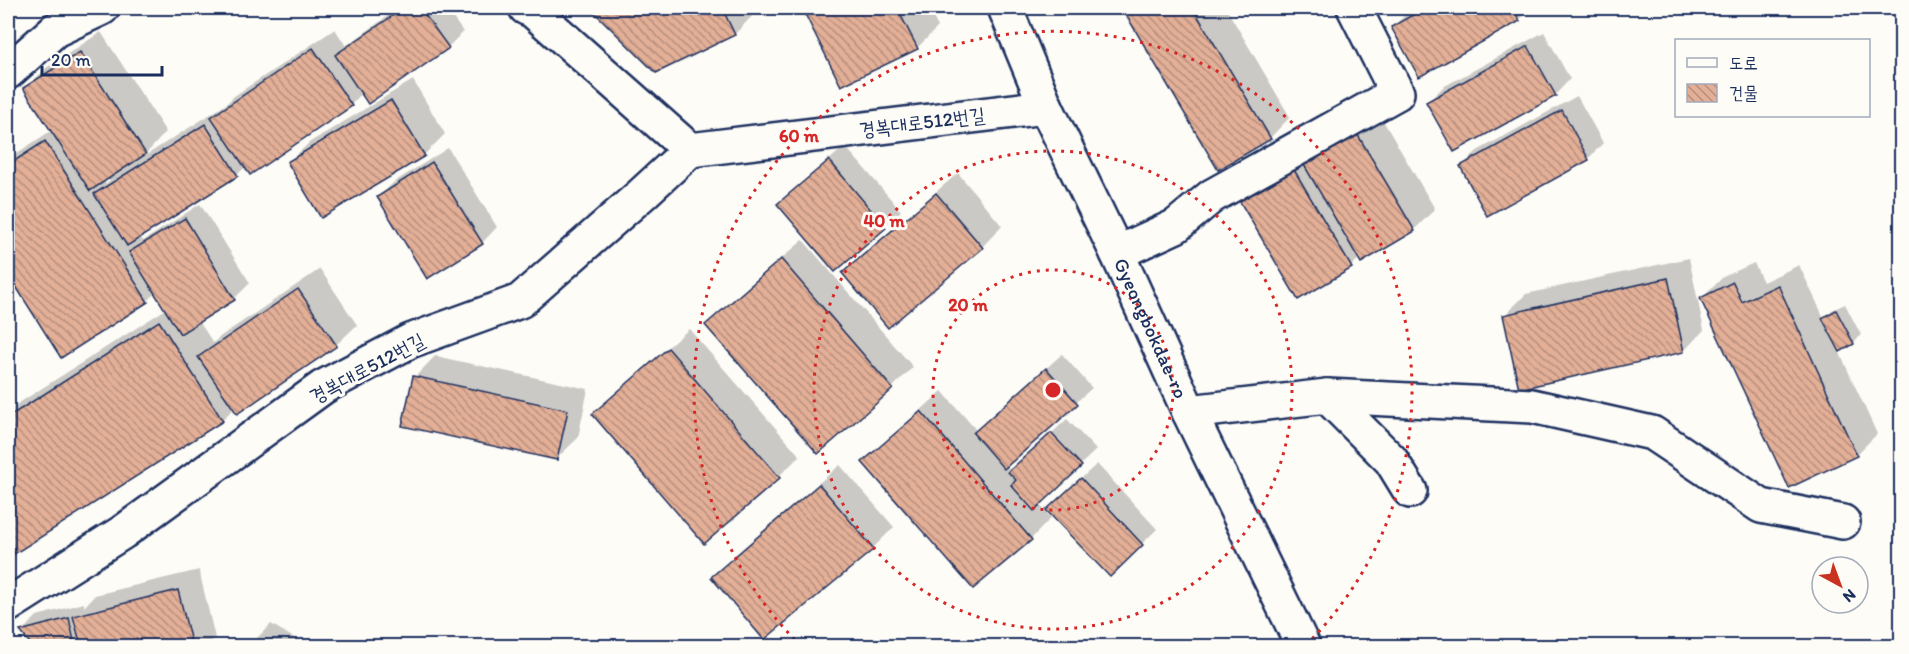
<svg xmlns="http://www.w3.org/2000/svg" width="1909" height="654" font-family="Itim,'Poor Story',sans-serif">
  <defs>
    <pattern id="building-back-hatch" width="6" height="6" patternUnits="userSpaceOnUse" patternTransform="scale(1.5)"><rect width="6" height="6" fill="#e3af97"/><path d="M-1 5l2 2M0 0l6 6M5-1l2 2" fill="none" stroke="#b78f7e"/></pattern>
  </defs>
  <rect width="100%" height="100%" fill="#fdfcf7"/>
  <filter id="ink" filterUnits="userSpaceOnUse"><feTurbulence type="fractalNoise" baseFrequency=".0167" numOctaves="2"/><feDisplacementMap in="SourceGraphic" scale="12" xChannelSelector="R" yChannelSelector="G"/><feConvolveMatrix kernelMatrix="1 2 1 2 8 2 1 2 1" color-interpolation-filters="sRGB"/></filter>
  <g filter="url(#ink)">
    <g fill="#0003" fill-rule="evenodd">
      <path d="M399 8H446L463 32 448 47 362 93 351 105 246 166 237 175 140 236 143 241 200 204 250 283 234 299 199 321 213 343 221 336 320 269 357 325 336 345 234 408 222 420 8 556V410L166 309 156 292 147 301 61 355 8 271V159L52 130 25 89 46 68 101 32 166 132 143 157 225 105 234 96 335 29 346 46ZM118 172 106 184 104 180Z"/>
      <path d="M593 8H753L755 13 735 34 656 71Z"/>
      <path d="M804 8H928L938 27 917 48 842 84Z"/>
      <path d="M1124 8H1226L1290 117 1270 138 1218 168Z"/>
      <path d="M1415 8H1532L1519 20 1393 27 1408 12Z"/>
      <path d="M8 20 14 28 8 35Z"/>
      <path d="M1544 32 1570 79 1555 95 1428 102 1443 87Z"/>
      <path d="M413 80 445 134 424 155 289 162 310 142Z"/>
      <path d="M1577 96 1603 143 1588 159 1462 166 1477 151Z"/>
      <path d="M1375 107 1435 209 1414 230 1360 258 1351 266 1238 195Z"/>
      <path d="M845 146 901 211 835 270 779 204Z"/>
      <path d="M448 148 497 227 482 243 379 197 394 182Z"/>
      <path d="M958 173 1002 226 982 247 844 274 865 253Z"/>
      <path d="M803 240 913 367 892 388 818 452 707 325 728 305Z"/>
      <path d="M1689 258 1704 330 1684 351 1505 315 1526 294Z"/>
      <path d="M1754 263 1763 282 1799 265 1824 318 1832 310 1845 304 1861 335 1854 343 1839 351 1877 434 1856 455 1790 486 1702 298 1723 277Z"/>
      <path d="M689 329 800 456 779 476 704 541 594 414 615 393Z"/>
      <path d="M1062 354 1092 388 1006 465 1011 471 1067 419 1096 450 1039 504 1051 518 1031 539 864 462 942 391 977 431Z"/>
      <path d="M435 356 588 389 578 438 557 458 415 377Z"/>
      <path d="M1097 464 1157 529 1110 575 1064 494Z"/>
      <path d="M840 465 894 527 873 548 713 577 734 556Z"/>
      <path d="M199 570 215 638 206 646H34L22 631 37 616 84 603V607L95 595Z"/>
      <path d="M271 624 307 646H249Z"/>
    </g>
    <g fill="url(#building-back-hatch)" stroke="#1b2f5e" stroke-width="1.5">
      <path d="M404 8H420L449 48 368 104 335 55Z"/>
      <path d="M590 8H722L735 35 656 73Z"/>
      <path d="M802 8H897L918 49 841 86Z"/>
      <path d="M1122 8H1193L1271 139 1218 170Z"/>
      <path d="M1425 8H1513L1520 21 1419 77 1391 27Z"/>
      <path d="M1528 46 1556 96 1454 152 1426 102Z"/>
      <path d="M313 48 352 106 250 175 211 117Z"/>
      <path d="M80 52 146 154 90 191 23 88Z"/>
      <path d="M391 100 425 156 321 218 287 162Z"/>
      <path d="M1562 110 1589 160 1487 216 1460 166Z"/>
      <path d="M205 124 238 176 127 246 94 194Z"/>
      <path d="M1353 127 1415 231 1361 263 1300 158Z"/>
      <path d="M45 141 148 302 61 358 8 274V165Z"/>
      <path d="M829 160 886 228 835 272 777 204Z"/>
      <path d="M432 162 483 244 427 279 377 197Z"/>
      <path d="M1290 163 1352 268 1298 300 1236 195Z"/>
      <path d="M936 193 983 248 888 328 842 273Z"/>
      <path d="M185 218 235 300 180 334 129 252Z"/>
      <path d="M781 259 893 389 818 454 705 325Z"/>
      <path d="M1668 278 1684 352 1519 389 1503 315Z"/>
      <path d="M1733 282 1742 302 1778 285 1857 456 1789 488 1700 298Z"/>
      <path d="M298 289 337 346 237 414 198 357Z"/>
      <path d="M1836 310 1854 344 1840 352 1822 318Z"/>
      <path d="M159 321 223 421 8 558V417Z"/>
      <path d="M668 348 780 478 704 544 592 414Z"/>
      <path d="M1046 368 1078 404 1004 469 973 433Z"/>
      <path d="M413 376 568 410 557 460 402 426Z"/>
      <path d="M921 411 1032 540 973 589 862 462Z"/>
      <path d="M1051 433 1082 466 1034 511 1011 485 1016 480 1008 472Z"/>
      <path d="M1081 478 1143 545 1110 577 1046 510Z"/>
      <path d="M819 484 874 549 764 640 711 577Z"/>
      <path d="M178 590 192 646H81L73 616Z"/>
      <path d="M69 618 75 646H32L20 631Z"/>
    </g>
    <g fill="none" stroke-linecap="round" stroke-linejoin="round">
      <defs>
        <g id="minor">
          <path d="M526 8 532 10 690 150 1046 107"/>
          <path id="s1" d="M1005 8 1046 107 1117 253 1189 412 1303 646"/>
          <path d="M8 72 55 30 102 8"/>
          <path d="M1117 253 1176 226 1212 196 1397 93 1354 8"/>
          <path d="M1327 396 1391 460 1410 491"/>
          <path d="M1189 412 1327 396 1532 406 1652 433 1761 506 1843 522"/>
          <path d="M8 605 123 532 323 387 410 341 520 301 641 195 690 150"/>
        </g>
      </defs>
      <use href="#minor" stroke="#1b2f5e" stroke-width="38"/>
      <use href="#minor" stroke="#fdfcf7" stroke-width="33"/>
    </g>
  </g>
  <g fill="none" stroke="#d62828" stroke-width="3" stroke-dasharray="3 6">
    <circle cx="1053" cy="390" r="120"/>
    <circle cx="1053" cy="390" r="239"/>
    <path d="M801 646A359 359 0 1 1 1305 646"/>
  </g>
  <g text-anchor="middle" stroke-width="6" stroke-linejoin="round" paint-order="stroke">
    <g font-size="20" fill="#1b2f5e" stroke="#fdfcf7">
      <text transform="translate(922 122) rotate(-7)" y="7">경복대로512번길</text>
      <text dy="7" stroke="none"><textPath href="#s1" startOffset="352">Gyeongbokdae-ro</textPath></text>
      <text transform="translate(367 368) rotate(-28)" y="7">경복대로512번길</text>
    </g>
  </g>
  <circle cx="1053" cy="390" r="9" fill="#d62828" stroke="#fdfcf7" stroke-width="3"/>
  <g font-size="18" text-anchor="middle" font-weight="bold" fill="#d62828" stroke="#fdfcf7" stroke-width="6" stroke-linejoin="round" paint-order="stroke">
    <text x="799" y="142">60 m</text>
    <text x="884" y="227">40 m</text>
    <text x="968" y="311">20 m</text>
  </g>
  <rect width="1909" height="654" fill="none" stroke="#fdfcf7" stroke-width="30"/>
  <rect x="15" y="15" width="1879" height="624" fill="none" stroke="#1b2f5e" stroke-width="2" filter="url(#ink)"/>
  <rect x="1675" y="39" width="195" height="78" fill="#fdfcf7" stroke="#a3aaba" stroke-width="1.5"/>
  <rect x="1687" y="58" width="30" height="9" fill="#fdfcf7" stroke="#a3aaba" stroke-width="1.5"/>
  <text x="1729" y="69" font-size="18" fill="#1b2f5e">도로</text>
  <rect x="1687" y="84" width="30" height="18" fill="url(#building-back-hatch)" stroke="#a3aaba" stroke-width="1.5"/>
  <text x="1729" y="99" font-size="18" fill="#1b2f5e">건물</text>
  <g transform="translate(1840 585) rotate(139)"><circle r="28" fill="#fdfcf7" stroke="#a3aaba" stroke-width="1.5"/>
  <path d="M0-4.5L10 22L0 15L-10 22Z" fill="#c8321e"/>
  <text y="-9" font-size="16" font-weight="bold" text-anchor="middle" fill="#1b2f5e">N</text>
  </g>
  <path d="M42 66v9h120v-9" fill="none" stroke="#1b2f5e" stroke-width="3"/>
  <text x="51" y="66" font-size="18" fill="#1b2f5e" stroke="#fdfcf7" stroke-width="4.5" paint-order="stroke">20 m</text>
</svg>
